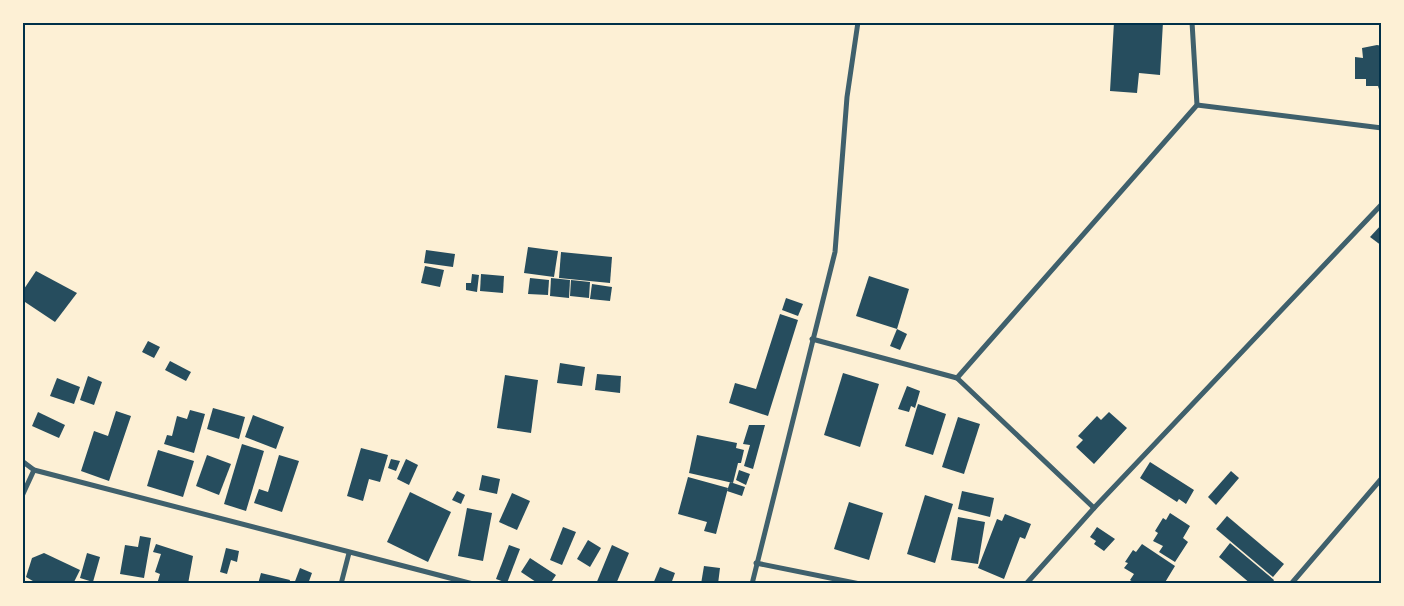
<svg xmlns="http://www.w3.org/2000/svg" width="1404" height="606" font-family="'Titillium Web',sans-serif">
  <rect width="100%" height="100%" fill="#fdf0d5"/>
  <g fill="#264d5e">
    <path d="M1114 22H1163L1160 75 1139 73 1137 93 1110 91Z"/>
    <path d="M1377 45 1382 46 1381 96 1378 86H1366V79H1355V57L1363 58 1362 48Z"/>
    <path d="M1382 224V246L1370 237Z"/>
    <path d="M528 247 558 251 554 277 524 273Z"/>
    <path d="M426 250 455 254 453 267 424 263Z"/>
    <path d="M561 252 612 257 610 283 559 278Z"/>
    <path d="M425 266 444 270 440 287 421 283Z"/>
    <path d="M36 271 77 293 55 322 22 300V292Z"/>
    <path d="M472 274 479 275 477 292 466 290V283H471Z"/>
    <path d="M481 274 504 276 503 293 480 291Z"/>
    <path d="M869 276 909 289 897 329 856 316Z"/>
    <path d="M530 278 549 280 548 295 528 294Z"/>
    <path d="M551 278 570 280 569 298 550 296Z"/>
    <path d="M571 280 590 282 589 298 570 296Z"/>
    <path d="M592 284 612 287 610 301 590 299Z"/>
    <path d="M786 298 803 304 798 316 782 310Z"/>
    <path d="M780 314 798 320 768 416 729 403 735 383 756 389Z"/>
    <path d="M897 329 907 334 900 350 890 346Z"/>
    <path d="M148 341 160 347 154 358 142 352Z"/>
    <path d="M170 361 191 372 186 381 165 370Z"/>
    <path d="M560 363 585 367 582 386 557 383Z"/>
    <path d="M843 373 879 384 860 447 824 435Z"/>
    <path d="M597 374 621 376 620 393 595 390Z"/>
    <path d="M505 375 538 380 531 433 497 428Z"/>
    <path d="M88 376 102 382 94 405 80 400Z"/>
    <path d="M57 378 80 387 74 404 50 396Z"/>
    <path d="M907 386 920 391 915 408 911 406 909 412 898 409Z"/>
    <path d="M918 404 946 414 933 455 905 446Z"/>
    <path d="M213 408 245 417 239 439 207 429Z"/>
    <path d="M190 410 205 414 194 453 164 444 167 435 172 436 177 416 187 419Z"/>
    <path d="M116 411 131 416 109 481 81 471 94 431 108 436Z"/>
    <path d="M38 412 65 425 59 438 32 426Z"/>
    <path d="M1109 412 1127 428 1094 464 1076 447 1083 440 1078 436 1097 416 1101 420Z"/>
    <path d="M253 415 284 427 276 449 245 437Z"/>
    <path d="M958 417 980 424 964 474 942 467Z"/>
    <path d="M749 425H765L753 469 744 466 750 445 743 444Z"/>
    <path d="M697 435 737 443 736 448 744 450 741 463H738L733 483 689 473Z"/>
    <path d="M242 444 264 451 246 511 224 504Z"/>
    <path d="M361 448 388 455 380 482 369 479 363 501 347 496Z"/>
    <path d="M158 450 194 461 183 497 147 486Z"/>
    <path d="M207 455 231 464 219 495 196 486Z"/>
    <path d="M279 455 299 461 282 512 254 503 259 489 268 492Z"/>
    <path d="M391 459 400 461 396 471 388 468Z"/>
    <path d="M406 459 418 465 409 485 397 479Z"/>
    <path d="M1150 462 1194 490 1186 504 1179 499 1177 502 1140 478Z"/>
    <path d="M739 470 750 474 746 485 736 480Z"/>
    <path d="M1231 471 1239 478 1216 505 1208 497Z"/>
    <path d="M482 475 500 479 497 494 479 490Z"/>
    <path d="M688 477 728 488 716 534 704 531 707 522 678 514Z"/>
    <path d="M730 482 745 487 742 496 727 491Z"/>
    <path d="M457 491 465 495 461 504 452 500Z"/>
    <path d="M962 491 994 498 990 517 958 509Z"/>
    <path d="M410 492 451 512 428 562 387 542Z"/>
    <path d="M512 493 530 501 517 530 499 522Z"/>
    <path d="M925 495 953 504 935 563 907 554Z"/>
    <path d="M849 502 883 513 869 560 834 549Z"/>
    <path d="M467 508 492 513 483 561 458 556Z"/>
    <path d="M1170 513 1190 526 1183 538 1188 542 1175 562 1159 552 1163 546 1153 541 1158 533 1155 531 1163 518 1166 520Z"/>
    <path d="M1005 514 1031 524 1025 539 1020 537 1004 579 978 568 997 519 1002 521Z"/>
    <path d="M1227 516 1284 564 1273 577 1216 529Z"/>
    <path d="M958 517 985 522 978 564 951 560Z"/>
    <path d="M563 527 576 532 562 565 550 560Z"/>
    <path d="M1097 527 1115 539 1104 551 1094 544 1096 541 1090 537Z"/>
    <path d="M140 536 151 538 144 578 120 574 125 545 138 547Z"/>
    <path d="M588 540 601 548 590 567 577 559Z"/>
    <path d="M1230 543 1274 580 1272 584H1257L1254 581 1251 584 1219 557Z"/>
    <path d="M156 544 193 556 188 584H157L160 574 155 572 161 554 153 552Z"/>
    <path d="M1142 544 1175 566 1164 584H1136L1130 580 1134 574 1124 568 1128 563 1125 562 1133 550 1136 552Z"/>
    <path d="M509 545 520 549 507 583 496 579Z"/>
    <path d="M612 545 629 553 616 584H596Z"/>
    <path d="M226 548 239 551 237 562 231 560 227 574 220 572Z"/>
    <path d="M44 553 80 570 73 584H38L26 577 32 558Z"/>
    <path d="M87 553 100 557 93 582 80 578Z"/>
    <path d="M530 558 556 575 550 584H539L521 572Z"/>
    <path d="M704 566 720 568 718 584H701Z"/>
    <path d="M660 567 675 573 671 584H653Z"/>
    <path d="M300 568 312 573 308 584H294Z"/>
    <path d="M261 573 290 580 289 584H258Z"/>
  </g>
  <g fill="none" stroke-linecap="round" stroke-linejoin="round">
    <g stroke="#3f606c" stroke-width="5">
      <path d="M1197 105 1382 128"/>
      <path d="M812 339 957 378 1094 508"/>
      <path d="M957 378 1197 105 1192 22"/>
      <path d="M22 461 34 470 473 584"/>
      <path d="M22 496 34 470"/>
      <path d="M756 563 860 584"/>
      <path d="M341 584 349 553"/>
      <path d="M752 584 835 252 847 97 858 22"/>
      <path d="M1026 584 1094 508 1382 204"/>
      <path d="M1291 584 1382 478"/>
    </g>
  </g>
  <rect width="1404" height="606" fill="none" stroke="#fdf0d5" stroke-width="48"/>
  <rect x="24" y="24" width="1356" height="558" fill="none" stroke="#003049" stroke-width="2"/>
</svg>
